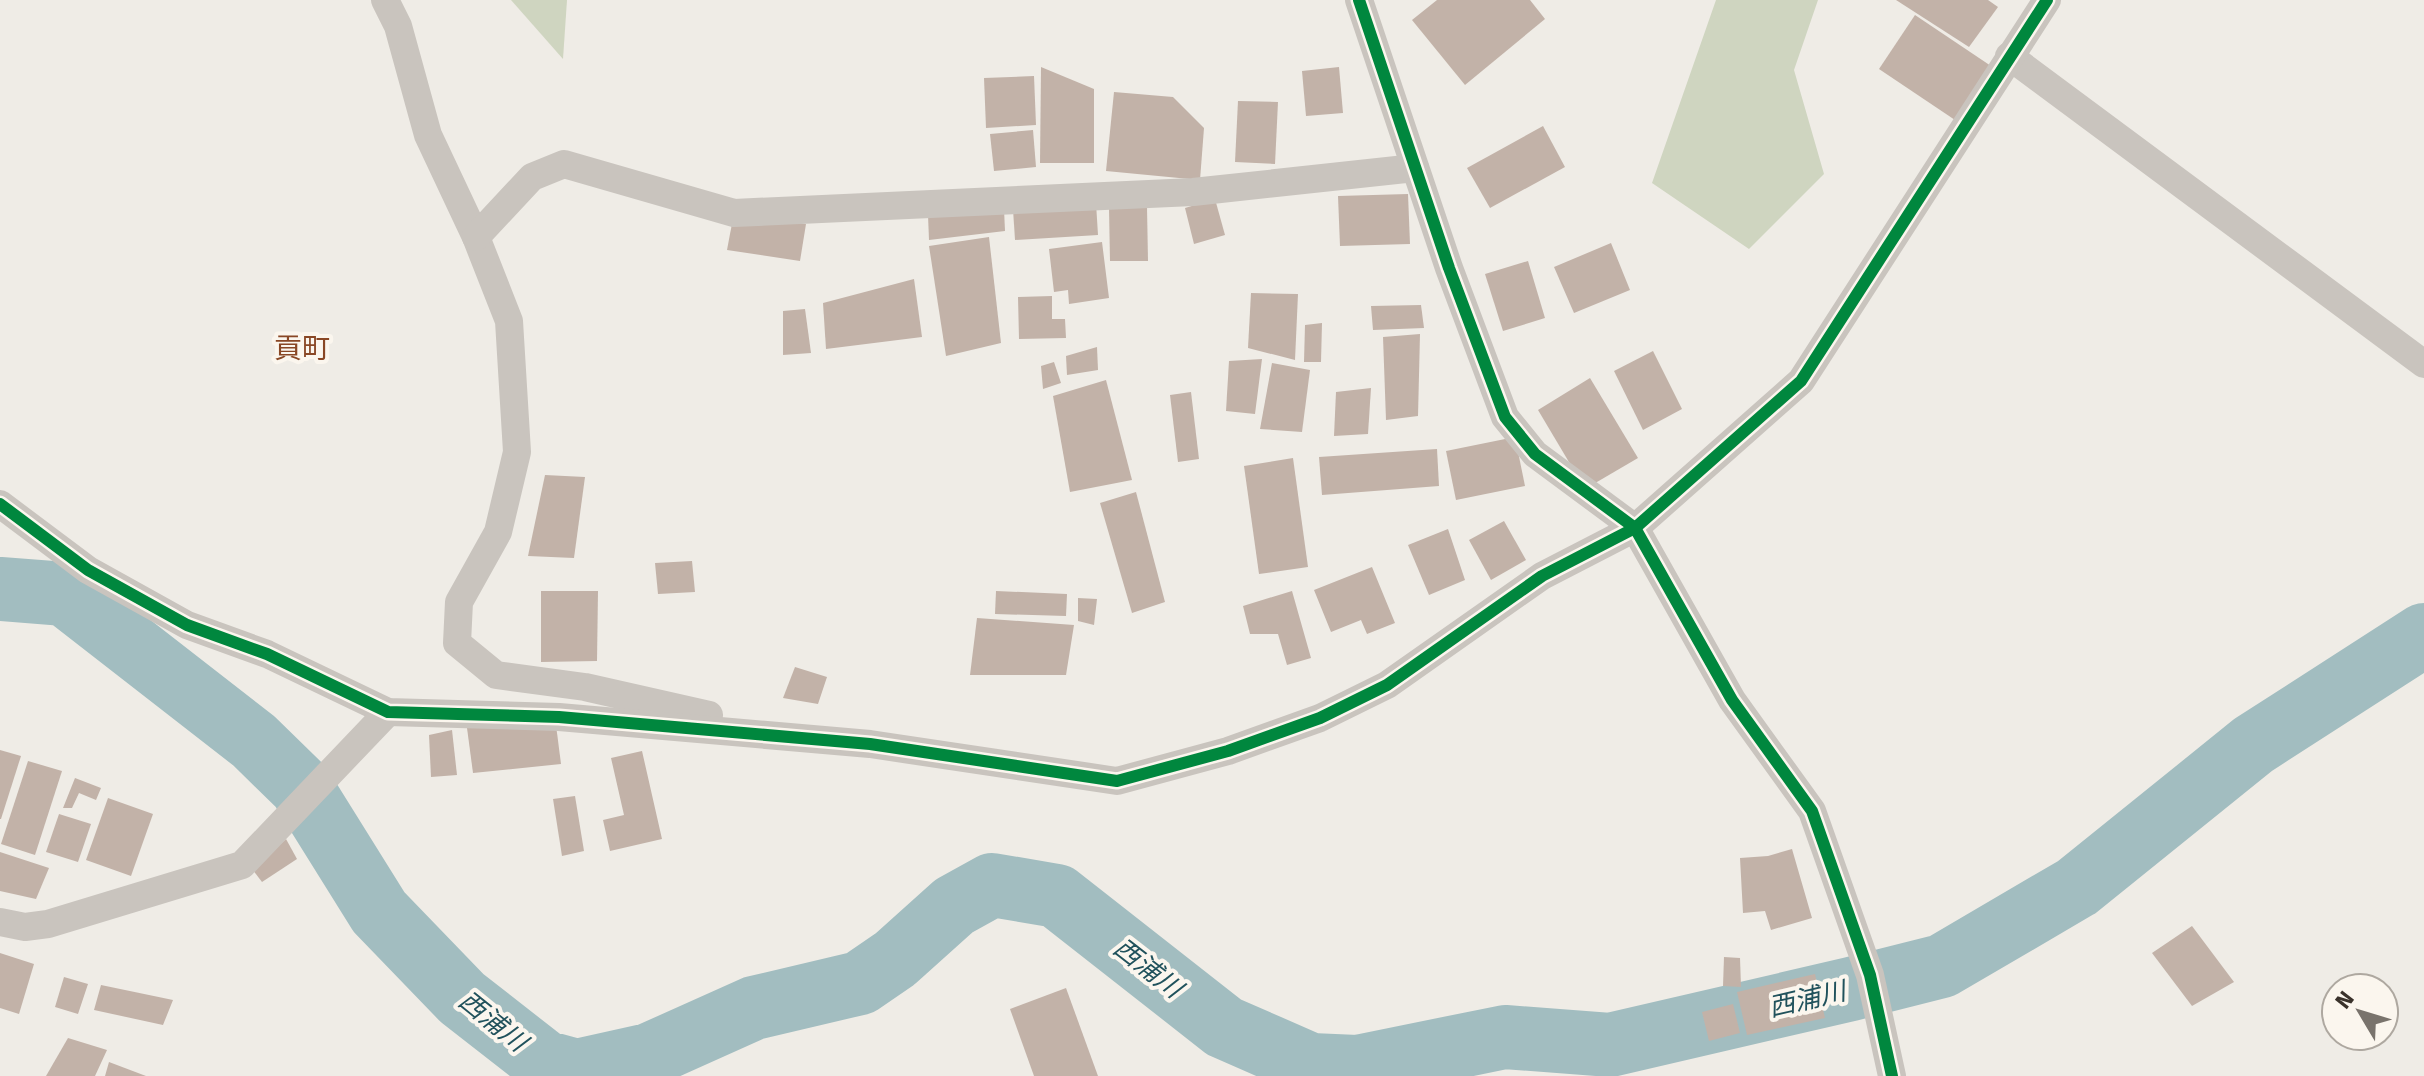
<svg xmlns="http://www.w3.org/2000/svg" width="2424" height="1076" font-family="'Fira Sans','Noto Sans JP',sans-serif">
  <rect width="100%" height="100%" fill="#efece6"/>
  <g fill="#cfd5c0">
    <path d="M511 0H567L563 59Z"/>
    <path d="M1716 0H1818L1794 70 1824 174 1749 249 1652 183Z"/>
  </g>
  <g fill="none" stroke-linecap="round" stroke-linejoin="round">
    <path stroke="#a2bdc0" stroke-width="64" d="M0 589 65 594 254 741 301 787 379 912 462 998 544 1062 577 1071 649 1055 754 1008 860 983 895 959 954 906 992 885 1057 896 1224 1027 1311 1065 1357 1067 1505 1037 1610 1045 1851 989 1942 966 2077 887 2253 745 2424 635"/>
  </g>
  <g fill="#c2b2a8">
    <path d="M1437 0H1530L1545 19 1465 85 1412 20Z"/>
    <path d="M1896 0H1988L1998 7 1969 47Z"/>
    <path d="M1915 15 1991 66 1955 120 1879 69Z"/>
    <path d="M1041 67 1094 89V163H1040Z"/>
    <path d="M1339 67 1343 113 1306 116 1302 71Z"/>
    <path d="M1034 76 1036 125 986 128 984 78Z"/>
    <path d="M1114 92 1173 97 1204 128 1200 180 1106 171Z"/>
    <path d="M1238 101 1278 102 1275 164 1235 162Z"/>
    <path d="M1543 126 1565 167 1490 208 1467 168Z"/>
    <path d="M1033 130 1036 167 994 171 990 134Z"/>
    <path d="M1408 194 1410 244 1340 246 1338 196Z"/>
    <path d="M1215 199 1225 235 1194 244 1185 208Z"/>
    <path d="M1096 203 1098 235 1015 240 1013 209Z"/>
    <path d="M1147 207 1148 261H1110L1109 208Z"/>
    <path d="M1004 209 1005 231 929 240 928 215Z"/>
    <path d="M734 213 806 224 800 261 727 250Z"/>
    <path d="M989 237 1001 343 946 356 929 246Z"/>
    <path d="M1102 242 1109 298 1069 304 1068 290 1054 292 1049 249Z"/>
    <path d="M1611 243 1630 290 1574 313 1554 267Z"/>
    <path d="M1528 261 1545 318 1503 331 1485 274Z"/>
    <path d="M914 279 922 337 826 349 823 303Z"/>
    <path d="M1251 293 1298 294 1295 360 1248 348Z"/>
    <path d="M1052 296V319H1065L1066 338 1019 339 1018 297Z"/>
    <path d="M1421 305 1424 328 1373 330 1371 306Z"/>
    <path d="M805 309 811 353 783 355V311Z"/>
    <path d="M1322 323 1321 362H1304L1305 325Z"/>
    <path d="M1420 334 1418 416 1386 420 1383 337Z"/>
    <path d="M1097 347 1098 370 1067 375 1066 356Z"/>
    <path d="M1653 351 1682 409 1643 430 1614 371Z"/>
    <path d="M1262 359 1255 414 1226 411 1229 361Z"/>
    <path d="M1054 362 1061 383 1043 389 1041 366Z"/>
    <path d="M1272 363 1310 370 1302 432 1260 429Z"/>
    <path d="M1590 378 1638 458 1585 489 1538 410Z"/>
    <path d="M1106 380 1132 480 1070 492 1053 396Z"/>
    <path d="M1371 388 1368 434 1334 436 1336 392Z"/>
    <path d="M1191 392 1199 459 1178 462 1170 395Z"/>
    <path d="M1515 437 1525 486 1456 500 1446 451Z"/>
    <path d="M1437 449 1439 486 1322 495 1319 457Z"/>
    <path d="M1293 458 1308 567 1259 574 1244 466Z"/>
    <path d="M545 475 585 477 574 558 528 556Z"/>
    <path d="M1136 492 1165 602 1132 613 1100 503Z"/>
    <path d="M1504 521 1526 560 1491 580 1469 540Z"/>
    <path d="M1448 529 1465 580 1429 595 1408 545Z"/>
    <path d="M692 561 695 592 658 594 655 563Z"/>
    <path d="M1372 567 1395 623 1367 634 1361 620 1331 632 1314 590Z"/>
    <path d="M541 591H598L597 661 541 662Z"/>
    <path d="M996 591 1067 594 1066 616 995 614Z"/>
    <path d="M1292 591 1311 658 1287 665 1278 634H1250L1243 606Z"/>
    <path d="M1078 598 1097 599 1094 625 1078 621Z"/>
    <path d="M977 618 1074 625 1066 675H970Z"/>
    <path d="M795 667 827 677 818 704 783 698Z"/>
    <path d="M556 725 561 764 473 773 467 728Z"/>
    <path d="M452 730 457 775 431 777 429 735Z"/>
    <path d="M0 750 21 756 1 819H0Z"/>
    <path d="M642 751 662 839 610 851 603 820 624 815 611 758Z"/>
    <path d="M28 761 62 771 35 855 1 844Z"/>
    <path d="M75 778 101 788 96 800 79 793 72 808H63Z"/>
    <path d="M575 796 584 851 562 856 553 799Z"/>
    <path d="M108 798 153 814 131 876 86 860Z"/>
    <path d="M59 814 91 824 78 862 46 852Z"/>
    <path d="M286 839 297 859 262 882 252 869Z"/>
    <path d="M1792 849 1812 918 1771 930 1765 911 1743 913 1740 858 1768 856Z"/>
    <path d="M0 852 49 868 36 899 0 891Z"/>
    <path d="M2192 926 2234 982 2192 1006 2152 953Z"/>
    <path d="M0 953 34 964 19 1014 0 1008Z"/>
    <path d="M1724 957 1740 958 1741 987 1723 986Z"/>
    <path d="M1815 974 1825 1018 1747 1035 1737 992Z"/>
    <path d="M64 977 88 984 78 1014 55 1007Z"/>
    <path d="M101 985 173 1000 163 1025 94 1010Z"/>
    <path d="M1066 988 1098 1076H1034L1010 1009Z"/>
    <path d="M1733 1004 1740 1033 1709 1041 1702 1012Z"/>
    <path d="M68 1038 107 1050 95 1076H46Z"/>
    <path d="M109 1062 146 1076H105Z"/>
  </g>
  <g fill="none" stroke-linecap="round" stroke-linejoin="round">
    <g stroke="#c9c4be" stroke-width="28">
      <path d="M385 0 398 26 428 135 476 237 509 321 517 452 498 532 459 602 457 643 496 675 585 687 709 715"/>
      <path d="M1359 0 1449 268 1505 417 1535 454 1635 528 1732 700 1812 811 1870 975 1892 1076"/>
      <path d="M2009 56 2424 364"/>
      <path d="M476 237 532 177 564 164 734 213 1193 192 1415 168"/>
      <path d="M0 504 88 570 187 625 267 654 388 712 559 717 870 744 1117 781 1228 751 1320 718 1387 685 1542 576 1635 528 1801 381 2047 0"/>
      <path d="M0 922 25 927 48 924 242 865 388 712"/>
    </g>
    <defs>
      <g id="cycleway">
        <path d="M1359 0 1449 268 1505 417 1535 454 1635 528 1732 700 1812 811 1870 975 1892 1076"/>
        <path d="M0 504 88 570 187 625 267 654 388 712 559 717 870 744 1117 781 1228 751 1320 718 1387 685 1542 576 1635 528 1801 381 2047 0"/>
      </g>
    </defs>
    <use href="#cycleway" stroke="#fbf6ee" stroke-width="17"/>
    <use href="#cycleway" stroke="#00873e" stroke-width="12"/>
  </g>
  <g text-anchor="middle" stroke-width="8" stroke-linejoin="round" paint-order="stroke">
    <g font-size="26" font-style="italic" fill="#21525c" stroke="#fbf6ee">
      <text transform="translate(1148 968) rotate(38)" y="9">西浦川</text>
      <text transform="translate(1807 999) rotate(-13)" y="9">西浦川</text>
      <text transform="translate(493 1021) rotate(39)" y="9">西浦川</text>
    </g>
    <g font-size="28" fill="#894725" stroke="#fbf6ee">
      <text x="302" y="358">貢町</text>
    </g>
  </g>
  <g transform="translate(2360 1012) rotate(308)"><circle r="38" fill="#fbf6ee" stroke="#aea8a0" stroke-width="2"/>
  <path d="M0-6L14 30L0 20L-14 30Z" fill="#79736c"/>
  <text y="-12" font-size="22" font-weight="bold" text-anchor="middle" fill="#3a322b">N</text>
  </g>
</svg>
